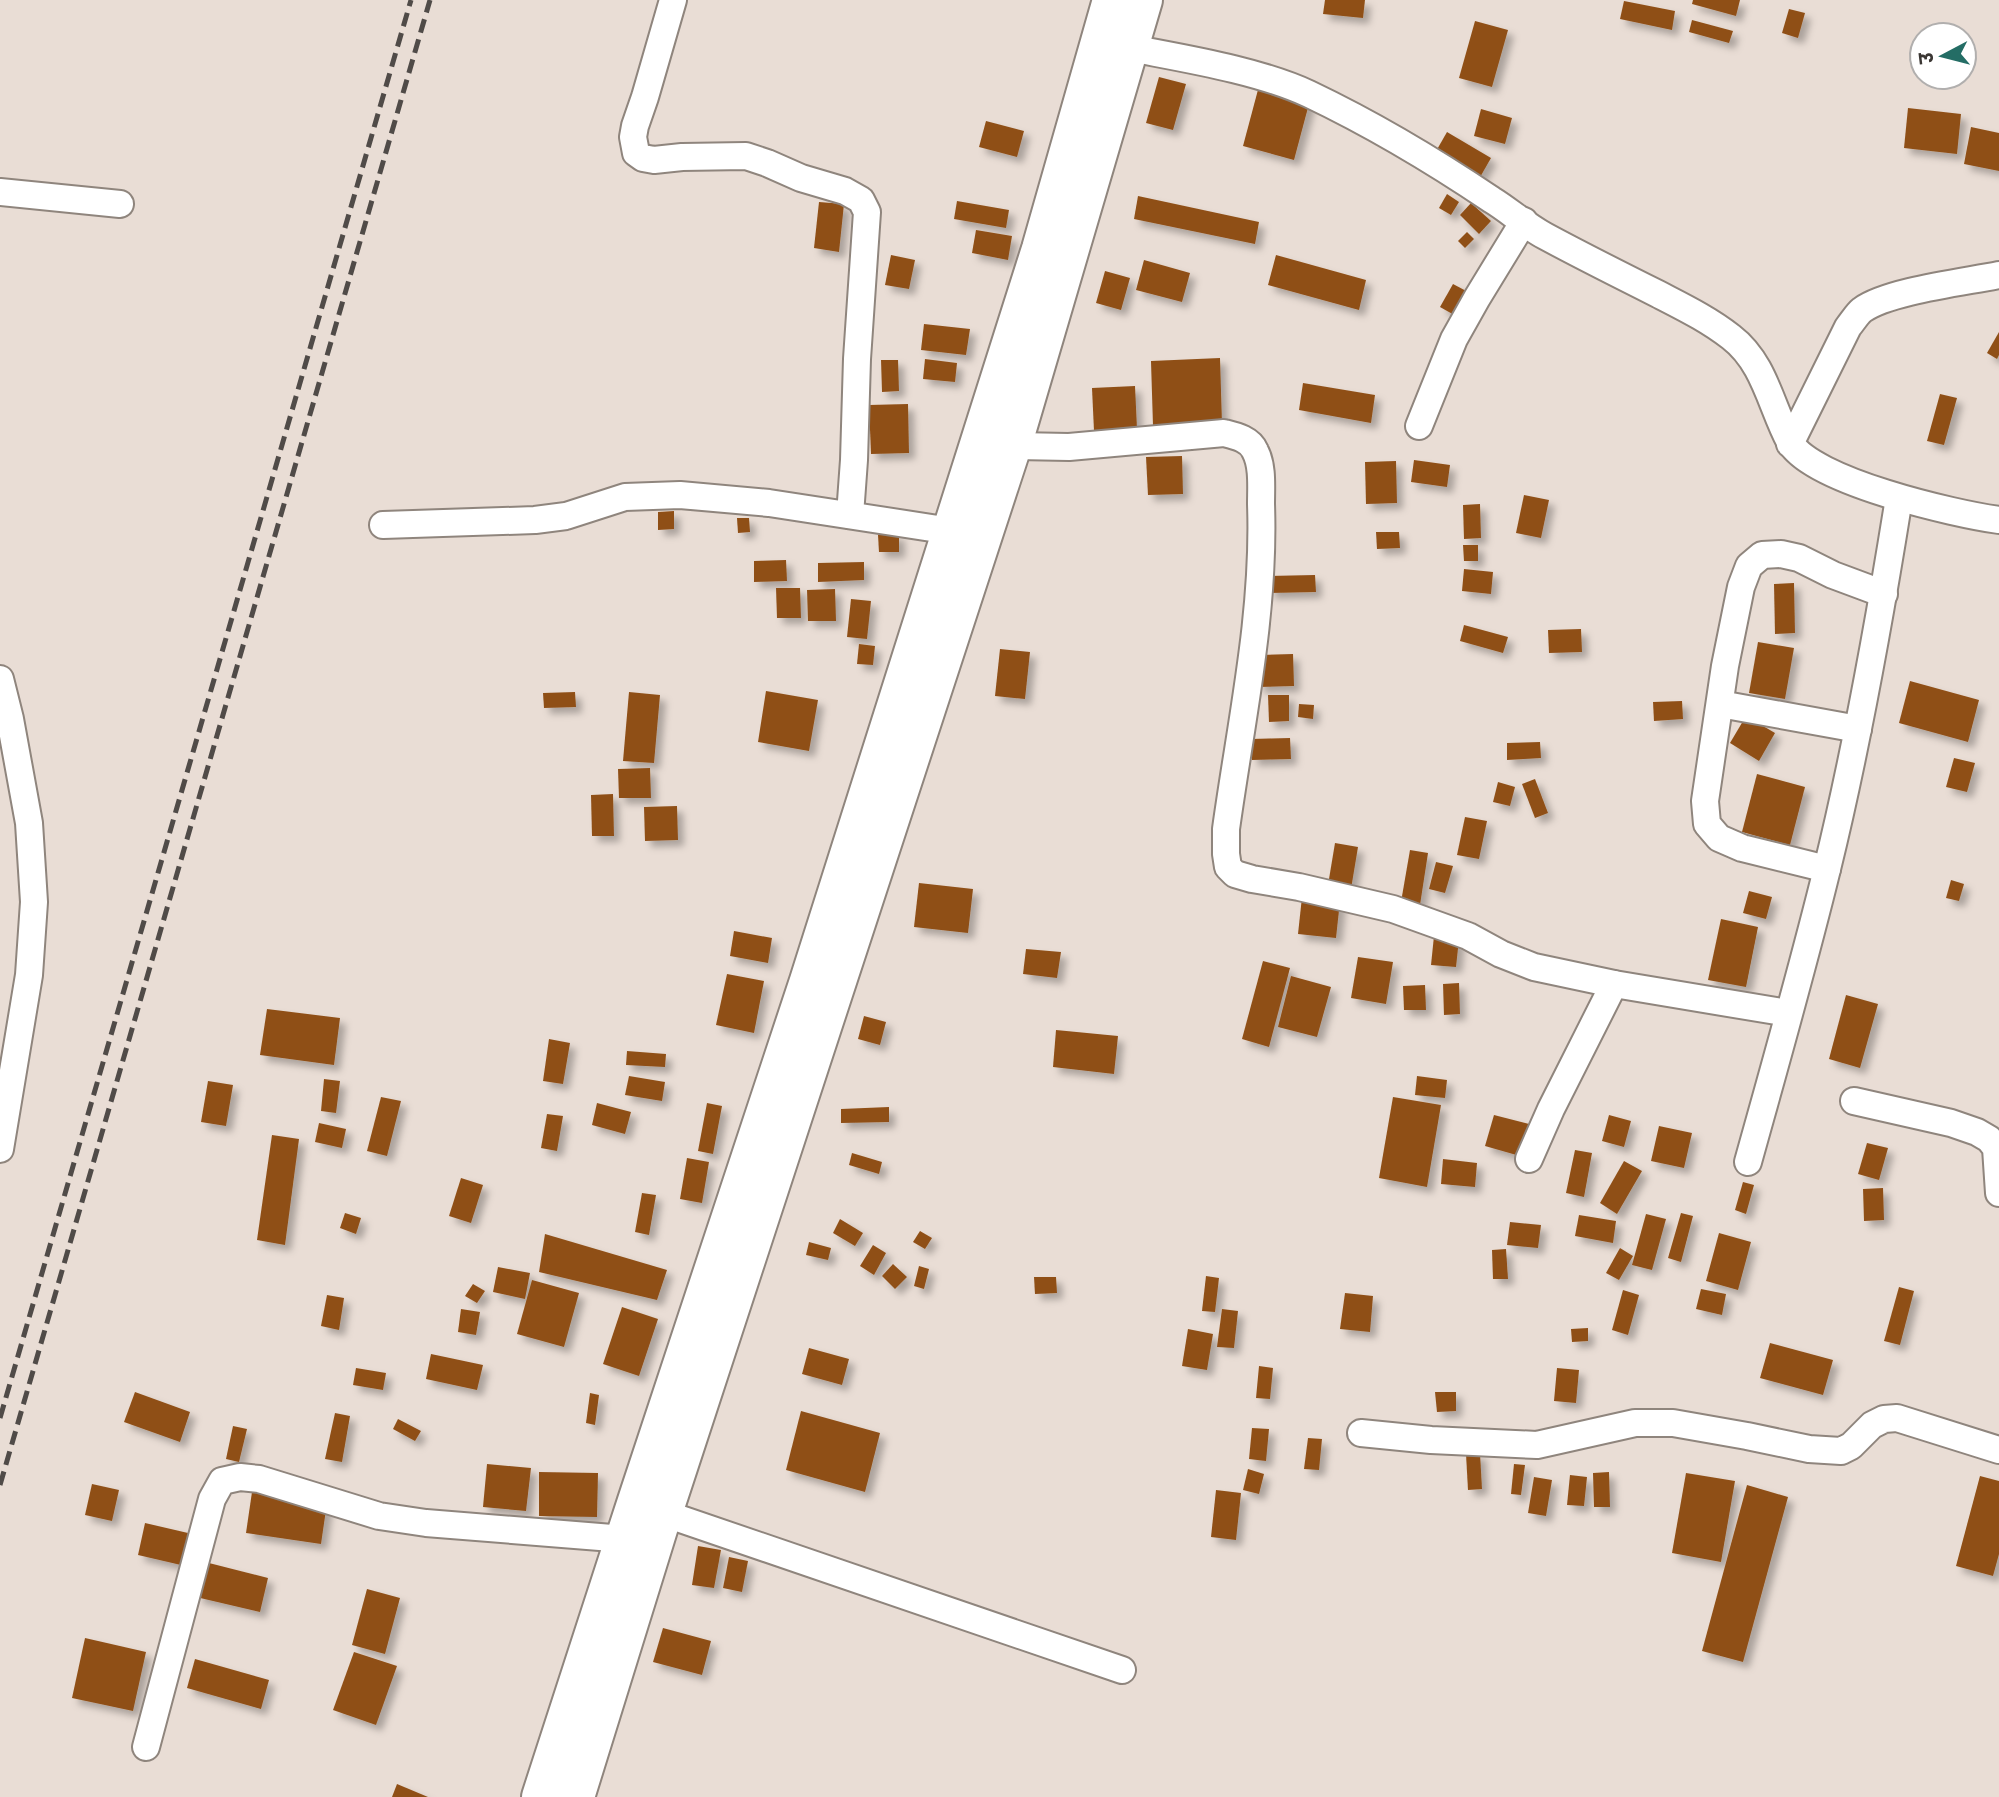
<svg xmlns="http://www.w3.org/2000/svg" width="1999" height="1797" font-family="Poppins,'Noto Sans Devanagari',sans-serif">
  <defs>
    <filter id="shadow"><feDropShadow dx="6" dy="6" stdDeviation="3.5" flood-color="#0004"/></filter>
  </defs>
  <rect width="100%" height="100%" fill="#e9ddd5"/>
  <g fill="#8f4f17" filter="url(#shadow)">
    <path d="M1325 0H1365L1363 18 1323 14Z"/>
    <path d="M1693 0H1740L1736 16 1692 4Z"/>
    <path d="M1624 1 1675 11 1672 30 1620 19Z"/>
    <path d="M1789 9 1805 13 1798 38 1782 33Z"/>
    <path d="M1692 20 1733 31 1729 43 1689 32Z"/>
    <path d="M1475 21 1508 30 1492 87 1459 78Z"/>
    <path d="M1159 77 1186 84 1173 130 1146 123Z"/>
    <path d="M1259 86 1310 100 1294 160 1243 146Z"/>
    <path d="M1908 108 1961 114 1957 154 1904 148Z"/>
    <path d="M1481 109 1512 118 1505 144 1474 136Z"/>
    <path d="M986 121 1024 131 1017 157 979 147Z"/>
    <path d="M1971 127 1999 133V171L1964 164Z"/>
    <path d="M1447 132 1491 158 1479 179 1435 153Z"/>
    <path d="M1447 194 1459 202 1451 215 1439 208Z"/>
    <path d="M1138 196 1259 222 1255 244 1134 219Z"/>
    <path d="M957 201 1009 210 1006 228 954 219Z"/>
    <path d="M819 202 844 204 839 252 814 248Z"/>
    <path d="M1471 203 1491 221 1479 234 1460 215Z"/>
    <path d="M976 230 1012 236 1008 260 972 253Z"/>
    <path d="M1467 232 1474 239 1465 248 1458 241Z"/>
    <path d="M891 255 915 260 909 289 885 285Z"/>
    <path d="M1276 255 1366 280 1359 310 1268 285Z"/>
    <path d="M1144 260 1190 273 1182 302 1136 290Z"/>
    <path d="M1105 271 1130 278 1121 310 1096 303Z"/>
    <path d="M1453 284 1470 293 1456 316 1440 307Z"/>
    <path d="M924 324 970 329 966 355 921 350Z"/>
    <path d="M1999 332V355L1997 359 1987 353Z"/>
    <path d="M1220 358 1222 424 1153 426 1151 361Z"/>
    <path d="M925 359 957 363 955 382 923 379Z"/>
    <path d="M881 360H898L899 391 882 392Z"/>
    <path d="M1303 383 1375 395 1371 423 1299 410Z"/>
    <path d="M1135 386 1137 429 1094 431 1092 388Z"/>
    <path d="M1940 394 1957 398 1944 445 1927 441Z"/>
    <path d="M908 404 909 453 871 454 869 405Z"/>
    <path d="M1182 456 1183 494 1148 495 1146 457Z"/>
    <path d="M1414 460 1450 465 1447 487 1411 482Z"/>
    <path d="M1396 461 1397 503 1366 504 1365 462Z"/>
    <path d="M1524 495 1549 500 1541 538 1516 533Z"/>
    <path d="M1480 504 1481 538 1464 539 1463 505Z"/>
    <path d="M674 511V529L658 530V512Z"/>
    <path d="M737 518H749L750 532 738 533Z"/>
    <path d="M1376 532H1399L1400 548 1377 549Z"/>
    <path d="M899 534V552H879L878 535Z"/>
    <path d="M1463 545H1478V561H1464Z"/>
    <path d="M786 560 787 581 754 582V561Z"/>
    <path d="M864 562V580L818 582V563Z"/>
    <path d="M1464 569 1493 572 1491 594 1462 591Z"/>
    <path d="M1315 575 1316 592 1269 593 1268 576Z"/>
    <path d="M1794 583 1795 633 1775 634 1774 584Z"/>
    <path d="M776 588H800L801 618H777Z"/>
    <path d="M835 589 836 621H808L807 590Z"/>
    <path d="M851 599 871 601 867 639 847 637Z"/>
    <path d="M1464 625 1508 637 1503 653 1460 641Z"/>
    <path d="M1581 629 1582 652 1549 653 1548 630Z"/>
    <path d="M1758 642 1794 648 1785 699 1749 693Z"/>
    <path d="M859 644 875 646 873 665 857 664Z"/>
    <path d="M1000 649 1030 652 1025 699 995 696Z"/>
    <path d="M1293 654 1294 686 1258 687V655Z"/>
    <path d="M1910 681 1979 700 1968 742 1899 723Z"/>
    <path d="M766 691 818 700 809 751 758 742Z"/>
    <path d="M575 692 576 707 544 708 543 693Z"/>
    <path d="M629 692 660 695 654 763 623 761Z"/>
    <path d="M1268 695H1289V721L1269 722Z"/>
    <path d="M1682 701 1683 719 1654 721 1653 702Z"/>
    <path d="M1299 704 1314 705 1313 719 1298 717Z"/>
    <path d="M1746 716 1775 733 1759 761 1730 743Z"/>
    <path d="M1290 738 1291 759 1252 760 1251 739Z"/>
    <path d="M1540 742 1541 758 1507 760V743Z"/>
    <path d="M1954 758 1975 763 1967 792 1946 787Z"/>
    <path d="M650 768 651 798H619L618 769Z"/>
    <path d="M1757 774 1805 787 1790 845 1742 832Z"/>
    <path d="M1535 779 1548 813 1535 818 1522 784Z"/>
    <path d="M1498 782 1515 787 1510 806 1493 802Z"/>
    <path d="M613 794 614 836H592L591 795Z"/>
    <path d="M677 806 678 840 645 841 644 807Z"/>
    <path d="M1465 817 1487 821 1479 859 1457 855Z"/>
    <path d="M1335 843 1358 847 1351 889 1328 885Z"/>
    <path d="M1410 850 1428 853 1420 905 1401 902Z"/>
    <path d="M1436 862 1453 866 1445 893 1429 889Z"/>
    <path d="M1951 880 1964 884 1959 901 1946 898Z"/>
    <path d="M919 883 973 889 968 933 914 927Z"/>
    <path d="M1749 891 1772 897 1766 919 1743 913Z"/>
    <path d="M1302 897 1340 901 1336 938 1298 934Z"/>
    <path d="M1721 919 1758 927 1746 987 1708 980Z"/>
    <path d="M734 931 772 938 768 963 730 956Z"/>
    <path d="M1434 936 1459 939 1456 967 1431 965Z"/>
    <path d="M1026 949 1061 952 1057 978 1023 974Z"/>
    <path d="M1358 957 1393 962 1386 1004 1351 998Z"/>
    <path d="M1263 961 1290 968 1269 1047 1242 1039Z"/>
    <path d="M727 974 764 981 754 1033 716 1025Z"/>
    <path d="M1291 976 1331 987 1317 1037 1278 1027Z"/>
    <path d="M1459 983 1460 1014 1444 1015 1443 984Z"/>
    <path d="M1425 985 1426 1010H1404L1403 986Z"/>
    <path d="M1846 995 1878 1004 1860 1068 1829 1059Z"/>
    <path d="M267 1009 340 1018 334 1065 260 1055Z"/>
    <path d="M864 1016 886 1022 880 1045 858 1039Z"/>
    <path d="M1056 1030 1118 1036 1114 1074 1053 1067Z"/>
    <path d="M549 1039 570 1043 563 1084 543 1081Z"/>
    <path d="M627 1051 666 1054 665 1067 626 1065Z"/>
    <path d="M629 1076 665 1082 662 1101 625 1095Z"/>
    <path d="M1417 1076 1447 1080 1445 1098 1415 1095Z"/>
    <path d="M324 1079 340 1081 336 1113 321 1111Z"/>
    <path d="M208 1081 233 1085 226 1126 201 1122Z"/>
    <path d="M381 1097 401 1101 387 1156 367 1151Z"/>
    <path d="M1393 1097 1441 1105 1427 1187 1379 1178Z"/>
    <path d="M597 1103 631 1112 625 1134 592 1125Z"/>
    <path d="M707 1103 722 1106 713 1154 698 1151Z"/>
    <path d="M889 1107V1122L841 1123V1109Z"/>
    <path d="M547 1114 563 1116 557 1151 541 1148Z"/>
    <path d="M1494 1115 1529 1124 1520 1156 1485 1146Z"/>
    <path d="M1609 1115 1631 1121 1624 1147 1602 1141Z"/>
    <path d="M319 1123 346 1129 342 1148 315 1142Z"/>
    <path d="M1659 1126 1692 1133 1684 1168 1651 1161Z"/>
    <path d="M272 1135 299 1139 285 1245 257 1240Z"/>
    <path d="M1867 1143 1888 1148 1879 1180 1858 1174Z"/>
    <path d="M1575 1150 1592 1153 1584 1197 1566 1193Z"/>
    <path d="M852 1153 882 1162 879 1174 849 1165Z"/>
    <path d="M687 1158 709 1162 702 1203 680 1199Z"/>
    <path d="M1443 1159 1477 1163 1475 1187 1441 1184Z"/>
    <path d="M1624 1161 1642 1171 1617 1214 1600 1203Z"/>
    <path d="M461 1178 483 1185 471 1223 449 1216Z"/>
    <path d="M1743 1182 1754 1185 1746 1214 1735 1210Z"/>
    <path d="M1883 1188 1884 1220 1864 1221 1863 1189Z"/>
    <path d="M642 1193 656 1195 649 1235 635 1232Z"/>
    <path d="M345 1213 361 1218 356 1234 340 1228Z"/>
    <path d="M1681 1213 1693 1216 1681 1262 1668 1258Z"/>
    <path d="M1646 1214 1666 1219 1652 1270 1632 1265Z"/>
    <path d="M1579 1215 1616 1221 1613 1243 1575 1236Z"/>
    <path d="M840 1219 863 1233 855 1246 833 1233Z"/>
    <path d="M1510 1222 1541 1225 1538 1248 1507 1245Z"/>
    <path d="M920 1231 932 1238 925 1249 913 1242Z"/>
    <path d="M1719 1233 1751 1242 1738 1290 1706 1281Z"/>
    <path d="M545 1234 667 1270 657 1300 539 1272Z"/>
    <path d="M809 1242 831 1248 828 1260 806 1255Z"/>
    <path d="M873 1245 886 1253 874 1275 860 1266Z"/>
    <path d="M1620 1248 1633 1256 1619 1280 1606 1273Z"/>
    <path d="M1506 1249 1508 1279H1493L1492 1250Z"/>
    <path d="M893 1264 907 1277 895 1289 882 1276Z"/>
    <path d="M919 1266 929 1269 924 1289 914 1286Z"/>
    <path d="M498 1267 530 1273 525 1299 493 1292Z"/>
    <path d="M1206 1276 1219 1278 1215 1312 1202 1311Z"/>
    <path d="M1034 1277H1056L1057 1293 1035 1294Z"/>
    <path d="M532 1280 579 1293 564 1347 517 1334Z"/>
    <path d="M473 1284 485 1291 477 1303 465 1296Z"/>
    <path d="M1899 1287 1914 1291 1900 1345 1884 1341Z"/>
    <path d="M1701 1289 1726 1294 1722 1315 1696 1309Z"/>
    <path d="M1623 1290 1639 1295 1628 1335 1612 1330Z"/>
    <path d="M1345 1293 1373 1296 1370 1332 1340 1329Z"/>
    <path d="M327 1295 344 1298 339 1330 321 1326Z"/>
    <path d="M622 1307 658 1319 639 1376 603 1364Z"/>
    <path d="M461 1309 480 1312 476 1335 458 1332Z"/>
    <path d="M1222 1309 1238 1311 1234 1348 1217 1347Z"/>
    <path d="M1588 1328V1341L1572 1342 1571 1329Z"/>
    <path d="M1188 1329 1213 1334 1207 1370 1182 1366Z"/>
    <path d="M1770 1343 1833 1360 1823 1395 1760 1378Z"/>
    <path d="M809 1348 849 1359 842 1385 802 1374Z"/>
    <path d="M431 1354 483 1365 477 1390 426 1379Z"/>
    <path d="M1259 1366 1273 1368 1270 1399 1256 1398Z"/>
    <path d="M356 1368 386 1373 383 1390 353 1385Z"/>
    <path d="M1557 1368 1579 1370 1576 1403 1554 1401Z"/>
    <path d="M135 1392 190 1412 180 1442 124 1422Z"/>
    <path d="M1435 1392H1456V1411L1437 1412Z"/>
    <path d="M590 1393 599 1395 595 1425 586 1423Z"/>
    <path d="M801 1411 880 1433 865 1492 786 1470Z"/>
    <path d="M335 1413 350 1416 342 1462 325 1459Z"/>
    <path d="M398 1419 421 1431 415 1441 393 1429Z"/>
    <path d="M233 1426 247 1429 239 1462 226 1459Z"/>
    <path d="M1252 1428 1269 1429 1266 1461 1249 1459Z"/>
    <path d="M1308 1438 1322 1439 1319 1470 1304 1469Z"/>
    <path d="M1480 1453 1482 1489 1468 1490 1466 1454Z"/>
    <path d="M487 1464 531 1468 526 1511 483 1507Z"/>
    <path d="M1514 1464 1525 1465 1521 1495 1511 1494Z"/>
    <path d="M1248 1469 1264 1474 1259 1494 1243 1490Z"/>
    <path d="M539 1472 598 1473 597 1517 539 1516Z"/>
    <path d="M1609 1472 1610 1507H1594L1593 1473Z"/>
    <path d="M1686 1473 1735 1481 1721 1562 1672 1553Z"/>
    <path d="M1570 1475 1587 1477 1584 1506 1567 1505Z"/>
    <path d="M1980 1476 1999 1481V1554L1993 1576 1956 1566Z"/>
    <path d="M1534 1477 1552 1480 1546 1516 1528 1513Z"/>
    <path d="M92 1484 119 1490 112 1521 85 1515Z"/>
    <path d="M1747 1485 1788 1497 1743 1662 1702 1651Z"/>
    <path d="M1216 1490 1241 1493 1236 1540 1211 1537Z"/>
    <path d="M252 1492 327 1503 321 1544 246 1533Z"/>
    <path d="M145 1523 188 1533 181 1565 138 1555Z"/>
    <path d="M698 1546 721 1550 714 1588 692 1585Z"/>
    <path d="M729 1557 748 1561 742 1592 723 1588Z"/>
    <path d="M205 1562 268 1578 260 1612 196 1597Z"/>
    <path d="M367 1589 400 1598 385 1654 352 1645Z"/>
    <path d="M663 1628 711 1641 702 1675 653 1662Z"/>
    <path d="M85 1638 146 1652 133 1711 72 1698Z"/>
    <path d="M354 1652 397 1666 376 1725 333 1710Z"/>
    <path d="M195 1659 269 1680 261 1709 187 1688Z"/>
    <path d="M397 1784 428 1797H392Z"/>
  </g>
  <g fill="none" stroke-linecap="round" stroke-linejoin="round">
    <defs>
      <g id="minor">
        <path d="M673 0 645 97 635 126 633 137 636 153 643 158 654 160 682 157 746 156 767 163 801 178 845 191 861 200 867 212 857 359 854 460 850 515"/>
        <path d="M1130 48C1186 59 1257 70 1309 94 1372 124 1434 161 1492 200 1510 211 1526 226 1545 236 1582 256 1620 275 1658 294 1683 307 1708 319 1731 337 1765 363 1771 407 1790 442 1811 481 1955 514 1999 520"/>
        <path d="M0 192 120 204"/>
        <path d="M1419 426 1454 339 1477 298 1524 221"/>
        <path d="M1790 444 1848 327C1853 321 1857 314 1862 310 1888 291 1965 282 1999 275"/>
        <path d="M1012 446 1069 447 1224 433C1236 436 1250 439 1255 451 1263 466 1261 487 1261 504 1265 614 1241 721 1226 829V854L1228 867 1235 874 1252 879 1299 887 1393 909 1468 936 1501 954 1534 967 1614 984 1788 1013"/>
        <path d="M383 525 535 520 566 516 625 497 680 495 769 503 951 531"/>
        <path d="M0 679 10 719 29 823 34 902 29 975 0 1149"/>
        <path d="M1720 704 1858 729"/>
        <path d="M1827 869 1742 848 1719 838 1707 824 1705 801 1725 666 1741 587 1749 566 1762 555 1781 554 1799 558 1833 575 1884 594"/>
        <path d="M1854 1101 1951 1123 1977 1132 1989 1139 1996 1148 1999 1193"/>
        <path d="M1529 1159 1551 1109 1614 984"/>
        <path d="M1748 1162C1775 1065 1803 967 1827 869 1857 747 1879 623 1899 498"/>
        <path d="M1361 1433 1431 1440 1537 1445 1635 1423H1673L1747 1436 1809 1449 1841 1451 1851 1446 1872 1425 1884 1419 1897 1418 1999 1450"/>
        <path d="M663 1513 1122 1670"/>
        <path d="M146 1747 212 1499 222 1481 240 1477 259 1479 379 1516 426 1523 625 1539"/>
      </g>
      <g id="highway">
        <path d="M541 1797 636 1504 809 981 1041 249 1112 0"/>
        <path d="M575 1797 663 1513 1012 446 1143 0"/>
      </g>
    </defs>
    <use href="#minor" stroke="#8f857d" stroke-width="30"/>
    <use href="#highway" stroke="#8f857d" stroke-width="42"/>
    <use href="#minor" stroke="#fff" stroke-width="26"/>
    <use href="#highway" stroke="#fff" stroke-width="38"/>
    <g stroke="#504b48" stroke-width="5" stroke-dasharray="14 7" stroke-linecap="butt">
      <path d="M0 1418 411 0"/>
      <path d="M0 1485 430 0"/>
    </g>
  </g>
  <g transform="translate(1943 56) rotate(263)"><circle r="33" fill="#ffffff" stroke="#b1afae" stroke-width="2"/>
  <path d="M0-5L12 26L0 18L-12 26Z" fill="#246d65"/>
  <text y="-10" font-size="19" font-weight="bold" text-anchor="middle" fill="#3b3734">उ</text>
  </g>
</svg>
